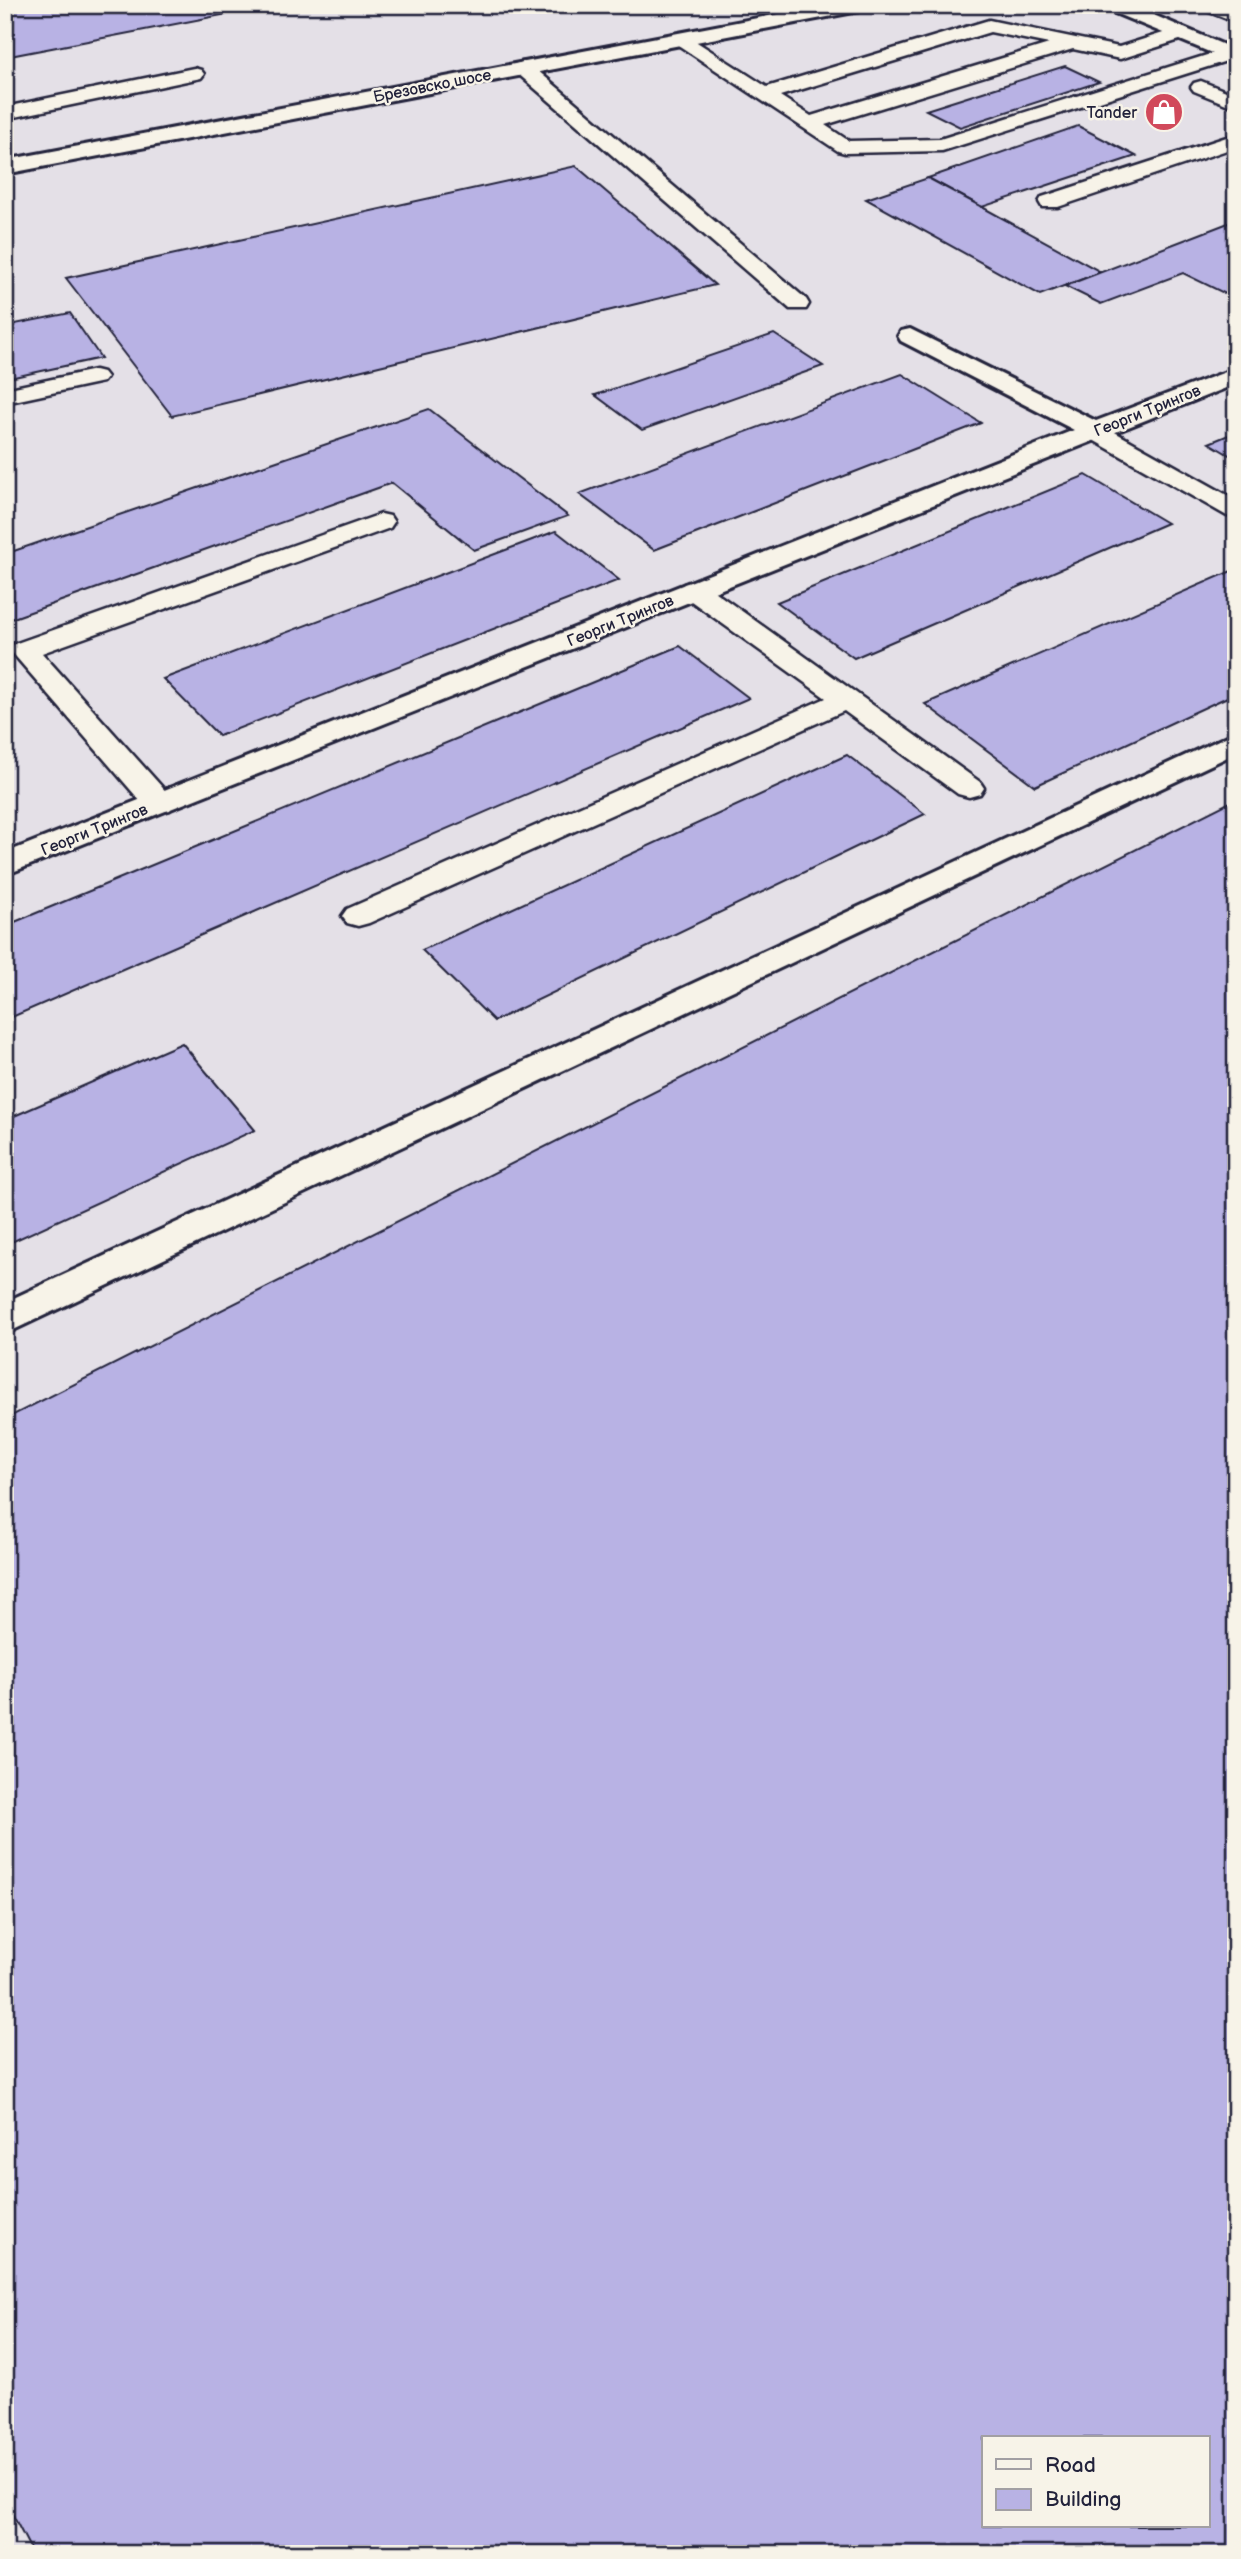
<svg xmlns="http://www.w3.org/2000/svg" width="1241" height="2559" font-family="'Balsamiq Sans',sans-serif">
  <rect width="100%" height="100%" fill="#f7f3e8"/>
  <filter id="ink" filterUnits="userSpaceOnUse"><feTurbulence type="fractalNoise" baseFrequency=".0143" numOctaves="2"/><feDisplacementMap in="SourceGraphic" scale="14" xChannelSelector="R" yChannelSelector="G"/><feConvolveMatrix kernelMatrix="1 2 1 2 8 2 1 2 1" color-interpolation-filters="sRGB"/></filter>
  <g filter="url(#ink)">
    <path fill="#e4e0e7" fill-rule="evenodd" d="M5 5H1236V2554H5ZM984 2438H1208V2526H984Z"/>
    <g fill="#b8b2e4" stroke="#22223b" stroke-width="2" fill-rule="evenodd">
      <path d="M5 5H236L243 11 5 57Z"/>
      <path d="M1065 66 1099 82 960 127 926 110Z"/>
      <path d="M1078 126 1136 156 982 207 928 178Z"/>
      <path d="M576 166 715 285 172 416 66 278Z"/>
      <path d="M928 178 982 207 1101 272 1040 295 866 199Z"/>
      <path d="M1236 220V299L1183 273 1101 304 1065 286Z"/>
      <path d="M70 313 101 358 5 379V326Z"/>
      <path d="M774 334 823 366 642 430 595 395Z"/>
      <path d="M902 374 981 423 654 550 579 494Z"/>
      <path d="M429 409 568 516 474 550 392 483 5 621V554Z"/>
      <path d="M1236 432V459L1209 443Z"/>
      <path d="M1086 475 1167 523 854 658 777 602Z"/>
      <path d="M556 531 619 580 219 736 163 679Z"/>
      <path d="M1236 569V693L1035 786 925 704Z"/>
      <path d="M680 646 749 698 5 1020V926Z"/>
      <path d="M847 755 925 814 494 1021 422 950Z"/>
      <path d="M1236 799V2554H33L5 2500V1419ZM984 2438H1208V2526H984Z"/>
      <path d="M182 1043 255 1130 5 1245V1120Z"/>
    </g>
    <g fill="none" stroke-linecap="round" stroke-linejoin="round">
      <defs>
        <g id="service">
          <path d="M989 20 1119 47 1179 28 1189 34 1186 38 1120 59 1073 49 825 125 849 141 940 139 1223 50H1236V58L942 151 845 153 838 151 669 39 672 35H686L767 87ZM990 32 1049 44 811 116 780 96Z"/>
          <path d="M523 62 530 64 806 299 809 304 806 309H790L516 72 513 68 516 64Z"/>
          <path d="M194 68 201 70 204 74 201 78 5 119V107Z"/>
          <path d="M1201 81 1236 95V108L1194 91 1191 87 1194 83Z"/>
          <path d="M1236 134V147L1058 207H1042L1039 202 1042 197Z"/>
          <path d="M95 370 103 372 107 377 103 382 5 403V389Z"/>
          <path d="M1095 424 1104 426 1236 500V519L1227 516 1086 436 1083 431 1086 426Z"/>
          <path d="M381 514 390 516 394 522 390 528 42 653 170 796 174 803 170 810 159 812 148 810 10 650 14 644Z"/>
          <path d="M694 582 704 584 980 782 984 788 980 794 969 797 958 794 844 711 369 923 358 926 347 923 342 916 347 909 826 698 684 596 681 590 684 584Z"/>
        </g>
        <g id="minor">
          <path d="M910 329 1096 421 1236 368V384L5 875V853L1074 430 901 341 898 336 901 331Z"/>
          <path d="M1236 732V753L5 1334V1302Z"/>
        </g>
        <path id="tertiary" d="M827 5H869L859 11 5 174V160Z"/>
        <g id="secondary">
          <path d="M1102 5H1130L1236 50V63L1105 9Z"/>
          <path d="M1200 5H1227L1236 9V22L1203 9Z"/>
        </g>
      </defs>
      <use href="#service" stroke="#22223b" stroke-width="5"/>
      <use href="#minor" stroke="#22223b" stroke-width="6"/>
      <use href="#tertiary" stroke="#22223b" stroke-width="6"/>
      <use href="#secondary" stroke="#22223b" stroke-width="6"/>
      <use href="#service" fill="#f7f3e8" fill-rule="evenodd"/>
      <use href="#minor" fill="#f7f3e8" fill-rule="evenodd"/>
      <use href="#tertiary" fill="#f7f3e8" fill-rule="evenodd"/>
      <use href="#secondary" fill="#f7f3e8" fill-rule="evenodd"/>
    </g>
  </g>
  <defs>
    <symbol id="shop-disc" viewBox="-11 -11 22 22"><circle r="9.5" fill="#d1495b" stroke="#f7f3e8"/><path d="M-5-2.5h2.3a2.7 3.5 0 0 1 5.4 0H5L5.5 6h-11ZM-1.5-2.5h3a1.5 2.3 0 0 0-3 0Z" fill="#fff"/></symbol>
  </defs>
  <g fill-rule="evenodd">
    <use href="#shop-disc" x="1142" y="90" width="44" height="44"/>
  </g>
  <g text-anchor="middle" stroke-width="5" stroke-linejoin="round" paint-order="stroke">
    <g font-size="16" fill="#22223b" stroke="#f7f3e8">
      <text transform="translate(432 85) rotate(-11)" y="6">Брезовско шосе</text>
      <text transform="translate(1147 410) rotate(-22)" y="6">Георги Трингов</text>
      <text transform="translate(620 620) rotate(-22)" y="6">Георги Трингов</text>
      <text transform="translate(94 829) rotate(-22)" y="6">Георги Трингов</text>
    </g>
    <g font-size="16" fill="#22223b" stroke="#f7f3e8" text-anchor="end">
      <text x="1137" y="118">Tander</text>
    </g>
  </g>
  <rect width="1241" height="2559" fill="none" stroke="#f7f3e8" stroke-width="28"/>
  <rect x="14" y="14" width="1213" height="2531" fill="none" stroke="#22223b" stroke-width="2.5" filter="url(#ink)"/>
  <rect x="982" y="2436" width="228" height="91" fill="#f7f3e8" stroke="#a29fa3" stroke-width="2"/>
  <rect x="996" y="2459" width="35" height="10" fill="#f7f3e8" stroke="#a29fa3" stroke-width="2"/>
  <text x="1045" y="2472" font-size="21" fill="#22223b">Road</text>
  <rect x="996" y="2489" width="35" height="21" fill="#b8b2e4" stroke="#a29fa3" stroke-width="2"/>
  <text x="1045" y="2506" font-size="21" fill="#22223b">Building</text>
</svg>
